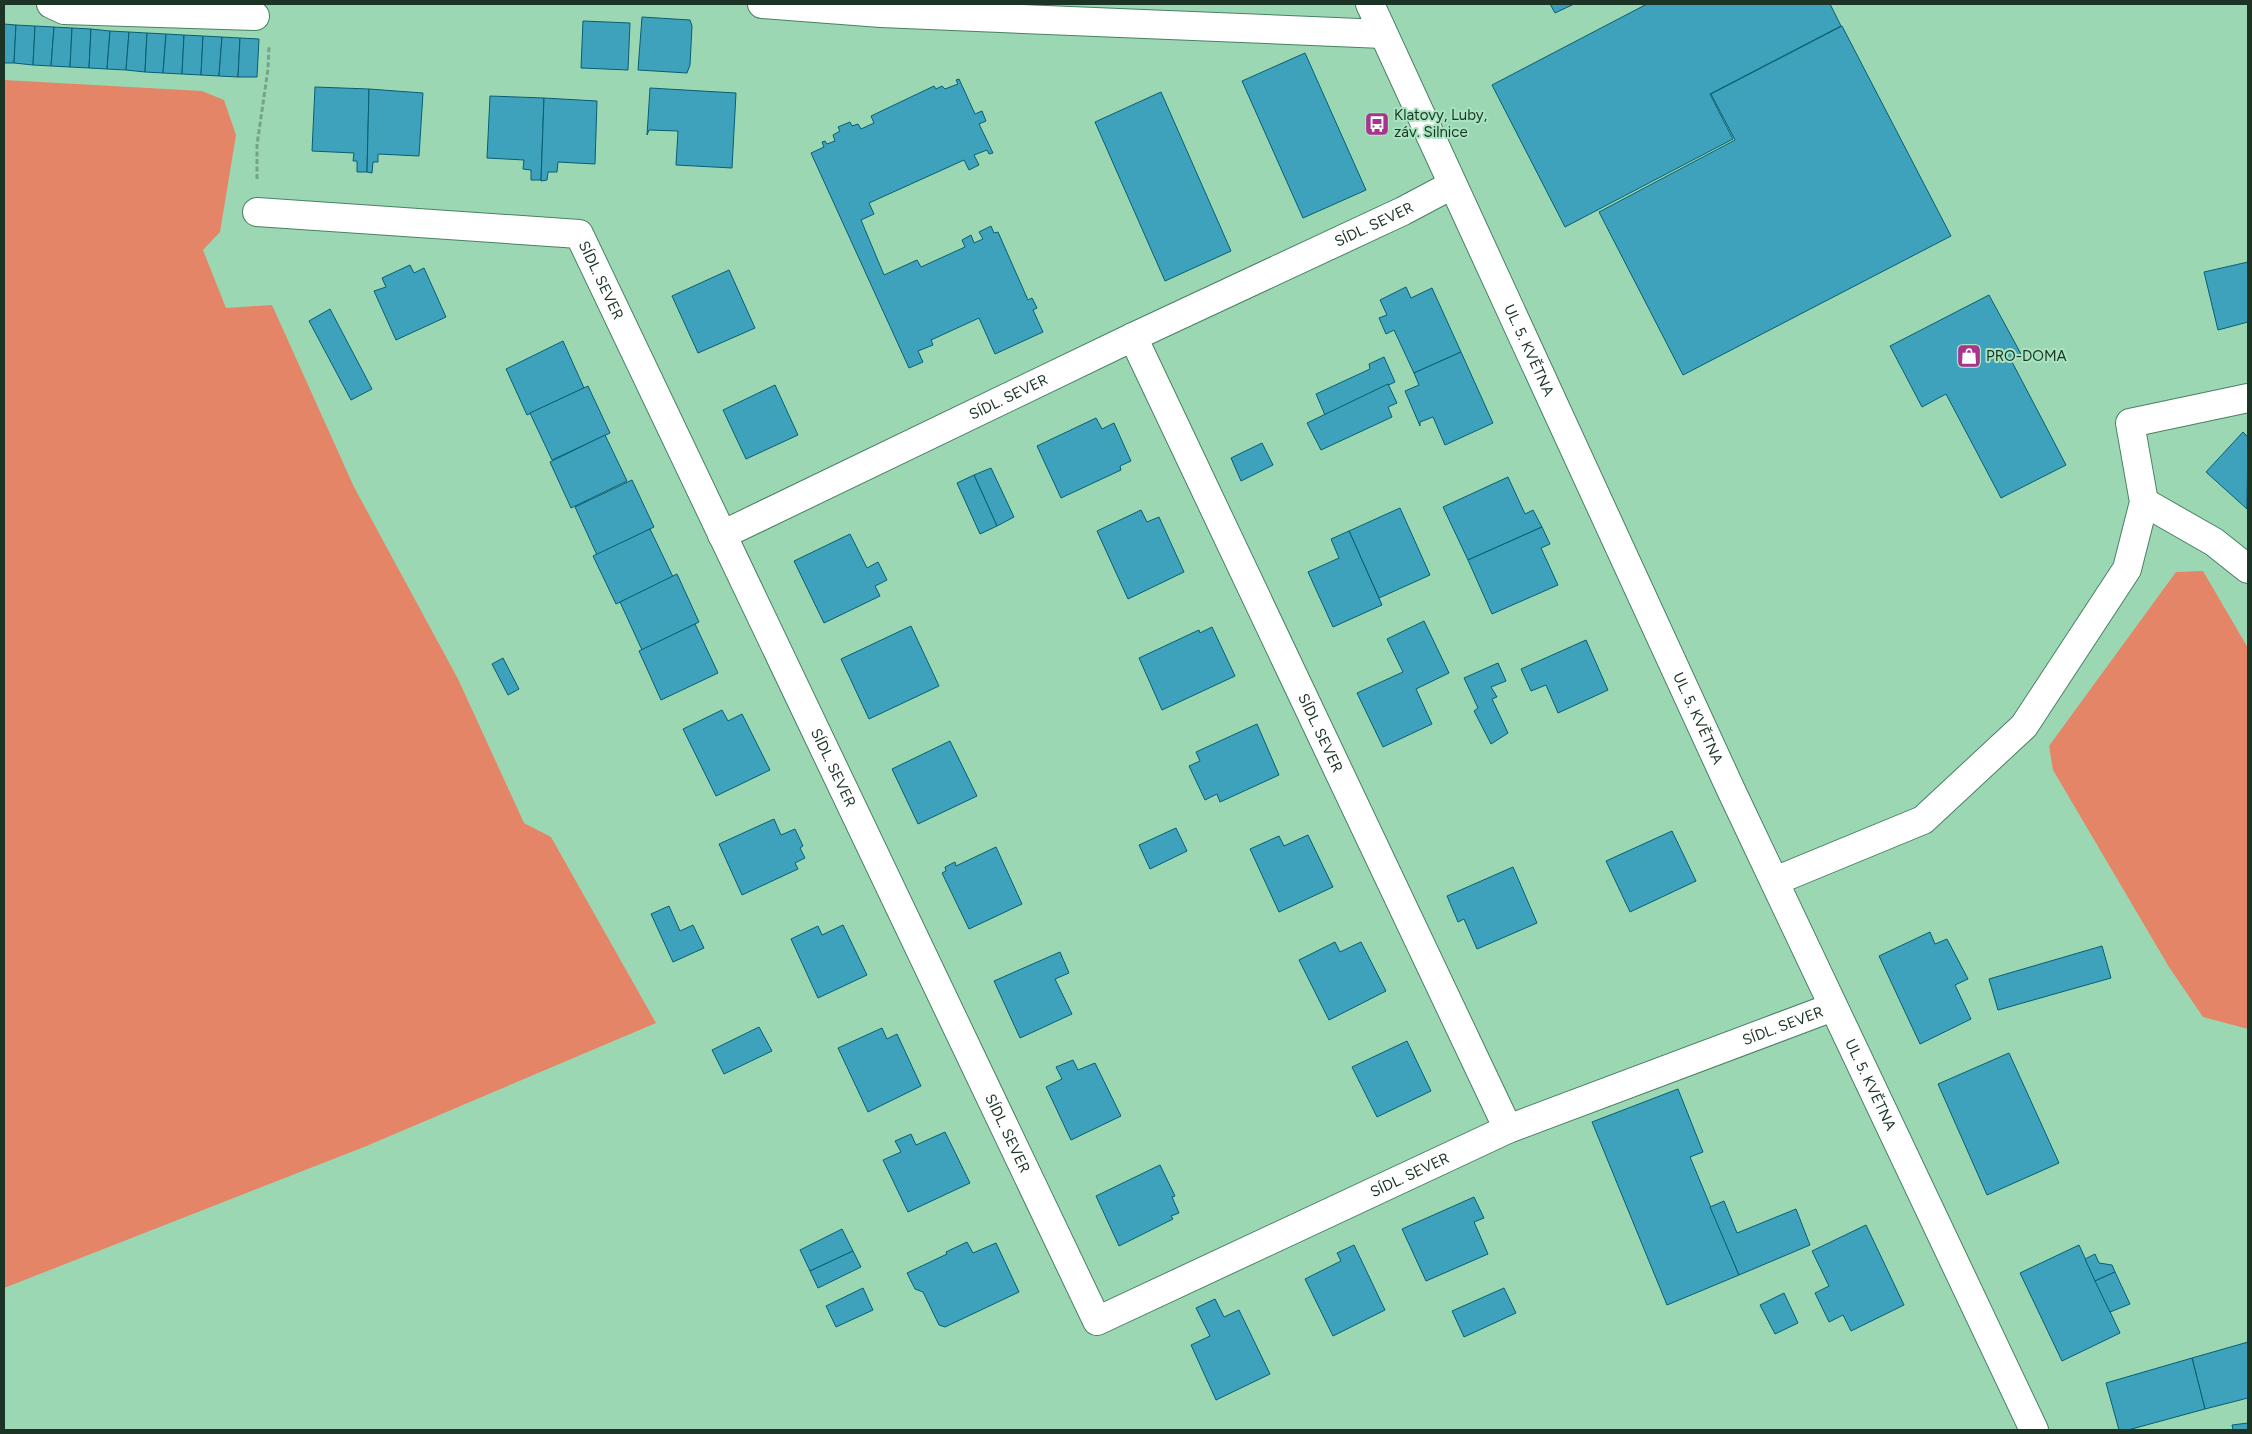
<svg xmlns="http://www.w3.org/2000/svg" width="2252" height="1434" font-family="Figtree,sans-serif">
  <rect width="100%" height="100%" fill="#9cd7b4"/>
  <g fill="#e48567">
    <path d="M4 80 202 91 224 100 236 135 220 232 203 250 226 308 272 305 354 487 458 679 524 823 551 837 656 1023 364 1147 4 1288Z"/>
    <path d="M2203 571 2248 648V1029L2203 1017 2169 967 2053 770 2049 746 2176 572Z"/>
  </g>
  <g fill="#3ea2bc" stroke="#085e71">
    <path d="M1550 4H1574L1555 13Z"/>
    <path d="M1647 4H1830L1841 26 1710 94 1733 139 1565 227 1492 85Z"/>
    <path d="M642 17 690 20 692 26 690 65 687 73 638 70Z"/>
    <path d="M583 21 630 23 628 70 581 68Z"/>
    <path d="M4 24 16 25 14 63H4Z"/>
    <path d="M16 25 35 26 33 65 14 63Z"/>
    <path d="M35 26 54 27 51 66 33 65Z"/>
    <path d="M1842 26 1951 236 1683 375 1599 212 1735 140 1711 94Z"/>
    <path d="M54 27 72 28 70 67 51 66Z"/>
    <path d="M72 28 91 29 89 68 70 67Z"/>
    <path d="M91 29 110 31 107 69 89 68Z"/>
    <path d="M110 31 129 32 126 70 107 69Z"/>
    <path d="M129 32 147 33 145 72 126 70Z"/>
    <path d="M147 33 166 34 163 73 145 72Z"/>
    <path d="M166 34 184 35 182 74 163 73Z"/>
    <path d="M184 35 203 36 201 75 182 74Z"/>
    <path d="M203 36 222 37 219 76 201 75Z"/>
    <path d="M222 37 240 38 238 77 219 76Z"/>
    <path d="M240 38 259 39 257 77H238Z"/>
    <path d="M1305 53 1366 190 1303 218 1242 81Z"/>
    <path d="M959 79 975 114 982 111 986 121 979 124 993 153 989 154 987 150 974 155 979 165 969 170 964 160 869 203 874 214 861 220 884 275 917 260 921 267 965 247 962 240 971 235 974 243 983 239 979 232 991 226 994 233 998 232 1028 300 1032 298 1037 308 1033 310 1043 332 995 354 979 318 931 340 933 345 918 351 923 362 909 368 811 153 824 147 822 142 825 141 827 144 835 141 833 135 840 131 838 127 850 122 852 126 858 124 861 129 874 123 871 116 934 86 936 89 942 86 945 89 958 84 956 80Z"/>
    <path d="M315 87 369 89 367 172H357V161H353L354 153 312 151Z"/>
    <path d="M650 88 736 93 732 168 676 165 678 131 649 130 647 135Z"/>
    <path d="M369 89 423 93 419 156 378 154V162H373L372 173 367 172Z"/>
    <path d="M1161 92 1231 251 1165 281 1095 122Z"/>
    <path d="M490 96 544 98 541 180H531V170L523 169 524 160 487 158Z"/>
    <path d="M544 98 597 101 595 164 558 162 557 172H548L547 180 541 181Z"/>
    <path d="M2248 262V322L2218 330 2204 272Z"/>
    <path d="M410 265 414 273 424 268 446 317 396 340 374 291 386 287 382 278Z"/>
    <path d="M729 270 755 328 698 353 672 296Z"/>
    <path d="M1406 287 1411 298 1432 288 1461 352 1414 373 1394 330 1386 334 1379 318 1387 315 1380 300Z"/>
    <path d="M1989 295 2021 354 2011 360 2066 465 2001 498 1946 394 1922 407 1890 346Z"/>
    <path d="M330 309 372 389 351 400 309 321Z"/>
    <path d="M563 341 584 388 527 415 506 369Z"/>
    <path d="M1461 352 1493 423 1445 445 1433 417 1420 422V426L1405 391 1419 385 1414 373Z"/>
    <path d="M1384 357 1395 382 1325 415 1316 394 1370 369 1369 364Z"/>
    <path d="M1388 384 1397 403 1388 407 1392 417 1321 450 1307 423Z"/>
    <path d="M775 385 798 435 746 459 723 410Z"/>
    <path d="M588 386 610 433 552 460 530 413Z"/>
    <path d="M1096 418 1102 429 1114 423 1131 461 1120 466 1121 470 1061 498 1037 446Z"/>
    <path d="M2243 432 2248 437 2247 509 2206 472Z"/>
    <path d="M605 435 627 481 571 508 550 462Z"/>
    <path d="M1262 443 1273 465 1241 481 1231 458Z"/>
    <path d="M991 468 1014 517 997 526 974 475Z"/>
    <path d="M974 475 997 526 980 534 957 483Z"/>
    <path d="M1508 477 1525 514 1533 510 1542 527 1468 560 1443 507Z"/>
    <path d="M632 480 654 527 597 555 575 507Z"/>
    <path d="M1400 508 1430 575 1379 598 1349 531Z"/>
    <path d="M1141 510 1147 522 1159 517 1184 572 1128 599 1097 531Z"/>
    <path d="M1542 527 1550 544 1541 548 1558 585 1492 614 1468 560Z"/>
    <path d="M650 529 673 577 616 604 593 556Z"/>
    <path d="M1349 531 1382 605 1333 627 1308 572 1339 558 1331 539Z"/>
    <path d="M850 534 867 568 878 562 887 580 875 586 880 596 824 623 794 561Z"/>
    <path d="M677 574 699 622 642 650 620 602Z"/>
    <path d="M1424 621 1449 673 1416 689 1432 724 1383 747 1357 693 1403 672 1387 639Z"/>
    <path d="M695 624 718 673 661 700 639 651Z"/>
    <path d="M911 626 939 686 869 719 841 659Z"/>
    <path d="M1212 627 1235 676 1162 710 1139 658 1199 630 1200 633Z"/>
    <path d="M1586 640 1608 690 1558 713 1546 685 1531 691 1521 669Z"/>
    <path d="M503 658 519 689 508 695 492 664Z"/>
    <path d="M1498 663 1506 681 1491 687 1497 697 1492 699 1508 733 1491 744 1474 711 1478 708 1464 678Z"/>
    <path d="M722 710 728 721 742 714 770 770 716 796 683 729Z"/>
    <path d="M1257 724 1279 775 1220 802 1217 794 1205 800 1189 766 1200 761 1196 752Z"/>
    <path d="M950 741 977 796 918 824 892 769Z"/>
    <path d="M774 819 781 835 795 829 803 846 800 848 805 858 795 863 798 869 742 895 719 844Z"/>
    <path d="M1176 828 1187 851 1150 869 1139 845Z"/>
    <path d="M1672 831 1696 881 1630 912 1606 861Z"/>
    <path d="M1308 835 1333 887 1279 912 1250 849 1279 836 1284 846Z"/>
    <path d="M996 847 1022 904 969 929 942 873 946 871 945 867 955 862 956 866Z"/>
    <path d="M1513 867 1537 923 1477 949 1464 919 1458 922 1447 896Z"/>
    <path d="M669 906 680 931 693 925 704 948 673 962 651 914Z"/>
    <path d="M843 925 867 975 818 998 791 939 818 926 822 935Z"/>
    <path d="M1930 932 1935 944 1947 939 1968 979 1955 985 1971 1019 1920 1044 1879 956Z"/>
    <path d="M1335 942 1340 952 1361 942 1386 991 1329 1020 1299 960Z"/>
    <path d="M2102 946 2111 978 1998 1010 1989 979Z"/>
    <path d="M1060 952 1069 973 1055 979 1072 1014 1020 1038 994 981Z"/>
    <path d="M759 1027 772 1051 724 1074 712 1050Z"/>
    <path d="M882 1028 887 1039 897 1034 921 1086 868 1112 838 1048Z"/>
    <path d="M1407 1041 1431 1091 1377 1117 1352 1067Z"/>
    <path d="M2009 1053 2059 1163 1987 1195 1938 1084Z"/>
    <path d="M1073 1060 1078 1070 1095 1063 1121 1116 1071 1140 1046 1087 1062 1079 1056 1067Z"/>
    <path d="M1678 1089 1703 1152 1690 1157 1739 1275 1667 1305 1592 1122Z"/>
    <path d="M945 1132 970 1183 908 1212 883 1160 901 1152 895 1141 911 1134 916 1145Z"/>
    <path d="M1160 1165 1175 1196 1172 1197 1179 1213 1171 1216 1173 1219 1119 1246 1096 1196Z"/>
    <path d="M1474 1197 1484 1218 1474 1222 1488 1254 1426 1281 1402 1229Z"/>
    <path d="M1724 1201 1737 1233 1796 1209 1810 1245 1739 1275 1710 1207Z"/>
    <path d="M1866 1225 1904 1305 1851 1331 1843 1315 1829 1322 1815 1293 1829 1286 1812 1251Z"/>
    <path d="M842 1229 853 1251 810 1271 800 1250Z"/>
    <path d="M967 1242 973 1253 996 1243 1019 1292 945 1327 939 1325 923 1292 915 1289 907 1273 947 1254 946 1252Z"/>
    <path d="M1354 1245 1385 1310 1333 1336 1305 1279 1341 1261 1337 1253Z"/>
    <path d="M2079 1245 2120 1333 2062 1361 2020 1273Z"/>
    <path d="M853 1251 861 1267 818 1288 810 1271Z"/>
    <path d="M2095 1254 2099 1263 2112 1265 2115 1272 2095 1281 2085 1259Z"/>
    <path d="M2115 1272 2130 1304 2110 1312 2095 1281Z"/>
    <path d="M863 1288 873 1310 836 1327 826 1306Z"/>
    <path d="M1504 1288 1516 1313 1464 1337 1452 1311Z"/>
    <path d="M1784 1293 1798 1323 1775 1334 1760 1305Z"/>
    <path d="M1215 1299 1224 1317 1239 1310 1270 1374 1216 1400 1191 1345 1210 1336 1196 1308Z"/>
    <path d="M2248 1342V1398L2205 1409 2192 1358Z"/>
    <path d="M2192 1358 2205 1409 2128 1430H2119L2106 1383Z"/>
    <path d="M2248 1423V1430H2233L2232 1425Z"/>
  </g>
  <g fill="none" stroke-linecap="round" stroke-linejoin="round">
    <defs>
      <g id="minor">
        <path d="M51 4 64 10 255 16"/>
        <path d="M762 4 881 13 1383 34"/>
        <path id="s1" d="M1370 4 1731 790 2034 1430"/>
        <path id="s2" d="M257 212 579 234 1097 1321 1508 1129 1833 1007"/>
        <path id="s3" d="M1133 337 1508 1129"/>
        <path d="M2144 502 2214 542 2248 569"/>
        <path id="s4" d="M722 535 1133 337 1403 211 1452 185"/>
        <path d="M1775 881 1923 820 2024 726 2127 569 2144 502 2130 423 2248 398"/>
      </g>
    </defs>
    <use href="#minor" stroke="#498162" stroke-width="30"/>
    <path stroke="#74a488" stroke-width="3" stroke-dasharray="5 2.5" stroke-linecap="butt" d="M257 179V145L268 69 269 46"/>
    <use href="#minor" stroke="#fff" stroke-width="28"/>
  </g>
  <defs>
    <symbol id="bus-square" viewBox="-11 -11 22 22"><rect x="-9" y="-9" width="18" height="18" rx="4" fill="#a8348e" stroke="#a8e4c0"/><path d="M-5-6H5V4H4V6H2V4H-2V6H-4V4H-5ZM-3.5-4V0h7V-4ZM-3.5 1.2v1.5H-2V1.2ZM2 1.2v1.5H3.5V1.2Z" fill="#fff"/></symbol>
    <symbol id="shop-square" viewBox="-11 -11 22 22"><rect x="-9" y="-9" width="18" height="18" rx="4" fill="#a8348e" stroke="#a8e4c0"/><path d="M-5-2.5h2.3a2.7 3.5 0 0 1 5.4 0H5L5.5 6h-11ZM-1.5-2.5h3a1.5 2.3 0 0 0-3 0Z" fill="#fff"/></symbol>
  </defs>
  <g fill-rule="evenodd">
    <use href="#bus-square" x="1363" y="110" width="28" height="28"/>
    <use href="#shop-square" x="1955" y="342" width="28" height="28"/>
  </g>
  <g text-anchor="middle" stroke-width="4" stroke-linejoin="round" paint-order="stroke">
    <g font-size="15" fill="#1c3426" stroke="#a8e4c0" text-anchor="start">
      <text x="1394" y="120">Klatovy, Luby,<tspan x="1394" dy="17">záv. Silnice</tspan></text>
      <text x="1986" y="361">PRO-DOMA</text>
    </g>
    <g font-size="15" fill="#1c3426" stroke="#a8e4c0">
      <text dy="5" stroke="none"><textPath href="#s4" startOffset="722">SÍDL. SEVER</textPath></text>
      <text dy="5" stroke="none"><textPath href="#s2" startOffset="374">SÍDL. SEVER</textPath></text>
      <text dy="5" stroke="none"><textPath href="#s1" startOffset="381">UL. 5. KVĚTNA</textPath></text>
      <text dy="5" stroke="none"><textPath href="#s4" startOffset="318">SÍDL. SEVER</textPath></text>
      <text dy="5" stroke="none"><textPath href="#s1" startOffset="786">UL. 5. KVĚTNA</textPath></text>
      <text dy="5" stroke="none"><textPath href="#s3" startOffset="438">SÍDL. SEVER</textPath></text>
      <text dy="5" stroke="none"><textPath href="#s2" startOffset="914">SÍDL. SEVER</textPath></text>
      <text dy="5" stroke="none"><textPath href="#s2" startOffset="2274">SÍDL. SEVER</textPath></text>
      <text dy="5" stroke="none"><textPath href="#s1" startOffset="1191">UL. 5. KVĚTNA</textPath></text>
      <text dy="5" stroke="none"><textPath href="#s2" startOffset="1319">SÍDL. SEVER</textPath></text>
      <text dy="5" stroke="none"><textPath href="#s2" startOffset="1872">SÍDL. SEVER</textPath></text>
    </g>
  </g>
  <rect width="2252" height="1434" fill="none" stroke="#1c3426" stroke-width="10"/>
</svg>
